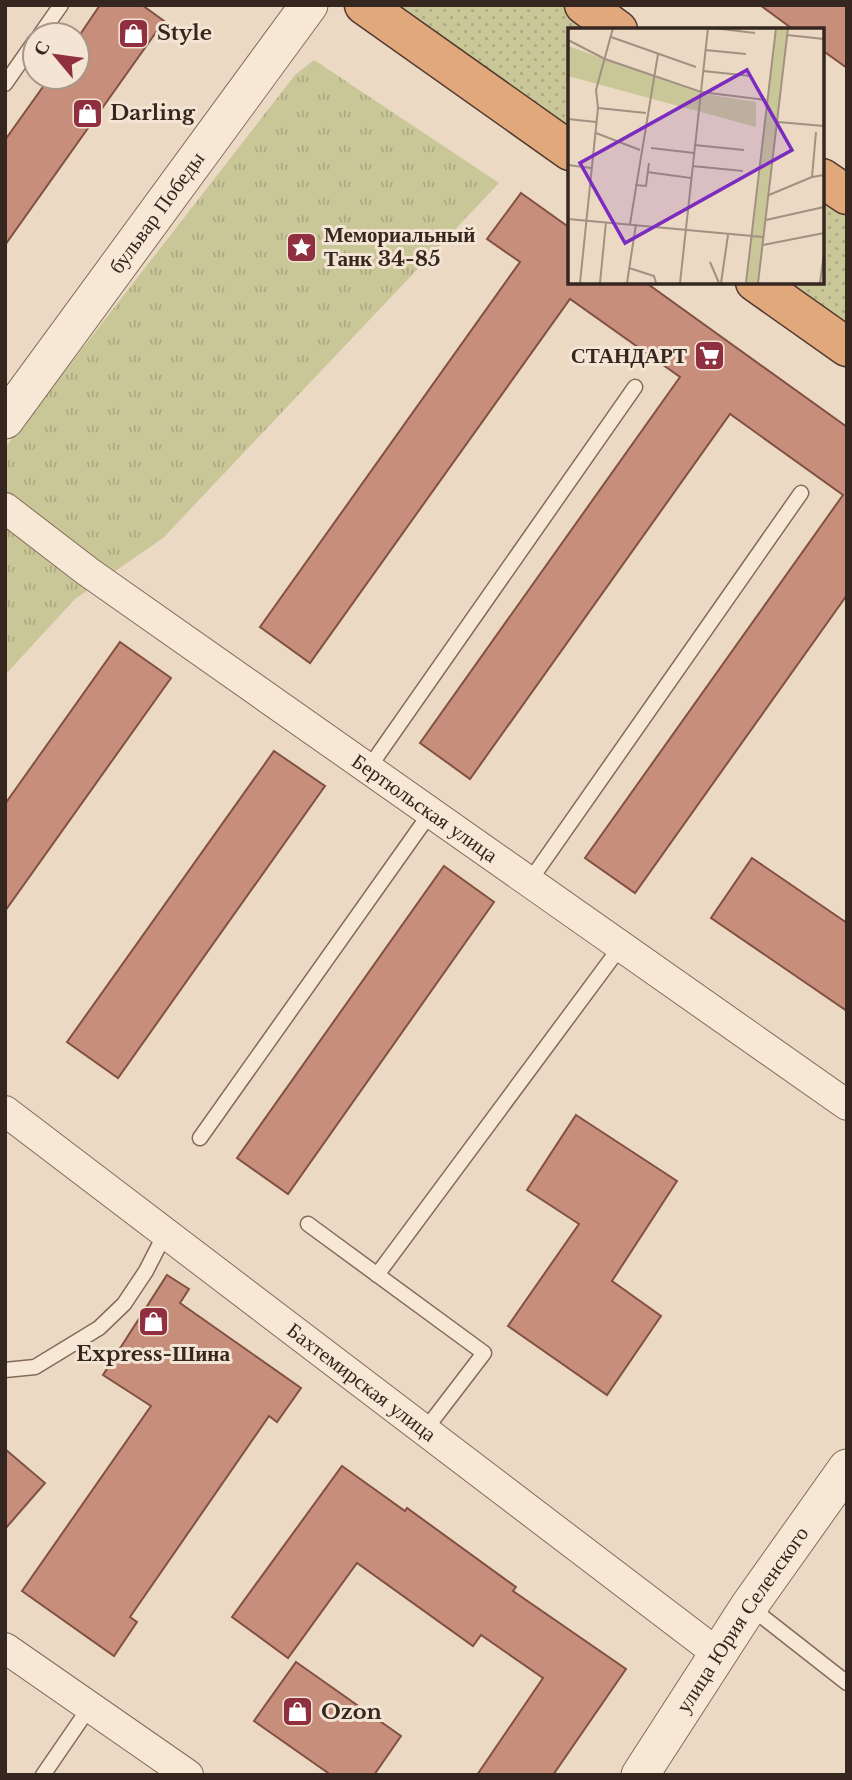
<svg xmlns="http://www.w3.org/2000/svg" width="852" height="1780" font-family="'Libre Baskerville',serif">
  <defs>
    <pattern id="grass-dots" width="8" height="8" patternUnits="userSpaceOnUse" patternTransform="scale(1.75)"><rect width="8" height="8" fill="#c9c698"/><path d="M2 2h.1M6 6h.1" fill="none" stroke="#adaa83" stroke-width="1.8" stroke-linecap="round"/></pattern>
    <pattern id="park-tufts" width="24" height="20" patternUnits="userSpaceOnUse" patternTransform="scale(1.75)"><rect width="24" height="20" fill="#c9c698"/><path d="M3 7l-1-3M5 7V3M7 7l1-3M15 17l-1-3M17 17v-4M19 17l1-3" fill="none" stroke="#adaa83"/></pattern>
  </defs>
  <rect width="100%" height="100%" fill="#ebd9c4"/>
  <g fill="url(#grass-dots)">
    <path d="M367 5H583L618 30H570V151Z"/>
    <path d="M822 178 847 196V347L755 282H822Z"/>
  </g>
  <path fill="url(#park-tufts)" d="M314 60 499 183 163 538 75 599 5 675V448L295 75Z"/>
  <g fill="#c78e7c" stroke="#825143" stroke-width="2">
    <path d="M100 5H142L164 21 5 245V140L50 77H77V39Z"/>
    <path d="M760 5H847V68L822 50V30H794Z"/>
    <path d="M521 193 570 228V282H645L847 427V595L635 893 585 858 843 495 730 414 470 779 420 743 680 377 570 299 310 663 260 627 520 262 487 239Z"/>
    <path d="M120 642 171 678 5 911V804Z"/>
    <path d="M274 751 325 786 118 1078 67 1042Z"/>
    <path d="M752 858 847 923V1011L711 918Z"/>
    <path d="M444 866 494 902 288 1194 237 1158Z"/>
    <path d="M576 1115 677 1181 612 1281 661 1316 607 1395 508 1326 579 1224 527 1190Z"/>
    <path d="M167 1275 189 1289 180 1303 301 1388 277 1422 269 1416 130 1617 137 1622 114 1656 22 1591 151 1406 103 1375Z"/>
    <path d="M5 1449 45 1483 5 1529Z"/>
    <path d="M342 1466 405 1511 407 1508 516 1587 513 1591 626 1669 553 1775H477L543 1678 481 1635 473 1646 357 1563 288 1658 232 1617Z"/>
    <path d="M296 1662 401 1736 374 1775H331L254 1721Z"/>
  </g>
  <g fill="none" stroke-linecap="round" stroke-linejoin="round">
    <defs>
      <g id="service">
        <path d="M40 35 61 5"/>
        <path d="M5 84 35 41"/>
        <path d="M368 769 635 387"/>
        <path d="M529 882 801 493"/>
        <path d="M200 1138 431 812"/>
        <path d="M308 1224 484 1353 425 1430"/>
        <path d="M377 1275 621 946"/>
        <path d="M5 1370 35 1367 99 1328 124 1304 146 1271 166 1232"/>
        <path d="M750 1607 847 1683"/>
        <path d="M43 1775 89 1708"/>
      </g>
      <g id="minor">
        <path id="s1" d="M5 508 87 571 847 1105"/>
        <path id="s2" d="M5 1111 717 1653"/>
        <path d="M5 1648 188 1775"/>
      </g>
      <g id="tertiary">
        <path id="s3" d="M5 420 309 5"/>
        <path id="s4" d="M640 1775 749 1606 847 1468"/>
      </g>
      <g id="trunk">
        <path d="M364 5 570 151"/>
        <path d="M584 5 618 30"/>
        <path d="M822 178 847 195"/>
        <path d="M755 282 847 347"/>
      </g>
    </defs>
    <use href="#service" stroke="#856a5b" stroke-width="17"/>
    <use href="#minor" stroke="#856a5b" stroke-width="32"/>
    <use href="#tertiary" stroke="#856a5b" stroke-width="39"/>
    <use href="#trunk" stroke="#533a2f" stroke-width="41"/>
    <use href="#service" stroke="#f7e8d6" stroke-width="14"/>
    <use href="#minor" stroke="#f7e8d6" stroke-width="30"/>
    <use href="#tertiary" stroke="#f7e8d6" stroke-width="37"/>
    <use href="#trunk" stroke="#e1a87c" stroke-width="38"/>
  </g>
  <defs>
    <symbol id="shop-square" viewBox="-11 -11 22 22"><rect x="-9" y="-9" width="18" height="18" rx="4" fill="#902f40" stroke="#f3e4d3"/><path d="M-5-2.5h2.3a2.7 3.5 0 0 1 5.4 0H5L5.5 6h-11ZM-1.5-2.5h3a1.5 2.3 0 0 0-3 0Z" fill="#fff"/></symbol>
    <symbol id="sight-square" viewBox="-11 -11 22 22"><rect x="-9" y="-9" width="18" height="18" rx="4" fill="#902f40" stroke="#f3e4d3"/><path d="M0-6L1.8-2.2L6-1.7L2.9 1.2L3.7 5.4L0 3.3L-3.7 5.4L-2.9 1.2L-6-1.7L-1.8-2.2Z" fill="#fff"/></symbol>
    <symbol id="supermarket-square" viewBox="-11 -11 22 22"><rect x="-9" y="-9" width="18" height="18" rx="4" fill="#902f40" stroke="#f3e4d3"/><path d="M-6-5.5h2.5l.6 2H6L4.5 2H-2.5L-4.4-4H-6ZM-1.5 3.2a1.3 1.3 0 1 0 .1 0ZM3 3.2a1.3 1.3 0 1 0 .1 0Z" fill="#fff"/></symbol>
  </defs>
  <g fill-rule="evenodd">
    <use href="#shop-square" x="116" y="16" width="35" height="35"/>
    <use href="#shop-square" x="70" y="96" width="35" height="35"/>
    <use href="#sight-square" x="284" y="230" width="35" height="35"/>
    <use href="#supermarket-square" x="692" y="338" width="35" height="35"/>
    <use href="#shop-square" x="136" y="1304" width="35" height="35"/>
    <use href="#shop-square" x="280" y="1694" width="35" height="35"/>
  </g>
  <g text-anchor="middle" stroke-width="6" stroke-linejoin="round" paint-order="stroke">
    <g font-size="21" font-weight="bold" fill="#35261f" stroke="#f3e4d3" text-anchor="start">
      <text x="157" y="40">Style</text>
      <text x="110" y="120">Darling</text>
      <text x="324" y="242">Мемориальный<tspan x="324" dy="24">Танк 34-85</tspan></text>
      <text x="687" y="363" text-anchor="end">СТАНДАРТ</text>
      <text x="153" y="1361" text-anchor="middle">Express-Шина</text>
      <text x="321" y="1719">Ozon</text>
    </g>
    <g font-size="21" fill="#35261f" stroke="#f3e4d3">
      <text dy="7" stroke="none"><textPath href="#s3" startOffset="257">бульвар Победы</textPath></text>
      <text dy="7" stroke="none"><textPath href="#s1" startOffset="516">Бертюльская улица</textPath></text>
      <text dy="7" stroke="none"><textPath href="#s2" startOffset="448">Бахтемирская улица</textPath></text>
      <text dy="7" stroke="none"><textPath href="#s4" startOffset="186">улица Юрия Селенского</textPath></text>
    </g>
  </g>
  <g transform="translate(568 28)">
    <rect width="256" height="256" fill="#ebd9c4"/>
    <path d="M208 0H220L190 255H179Z" fill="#c9c698"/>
    <path d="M0 18 131 65 188 74V99L0 48Z" fill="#c9c698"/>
    <path fill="none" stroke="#a29182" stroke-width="2" d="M145 0 187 5M219 7 256 11M43 9 128 39M0 12 37 31 133 64 198 72M137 22 178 26M135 43 183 48M30 80 78 85M0 91 28 94M210 94 256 98M248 104 244 149 256 147M28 105 72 122M126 117 176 122M83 120 126 125M0 137 23 140M124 138 175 143M79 144 123 150M67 157 78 158 81 135M201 167 244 149M0 191 195 209M198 192 256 179M62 196 90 26M195 217 256 205M142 234 151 255M61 240 86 248 88 255M12 255 30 80 28 62 45 0M32 255 38 194M59 255 68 196M112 255 140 0M153 255 160 207M178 255 208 0M190 255 220 0M252 255 256 225"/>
    <path fill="#7b2cbf" fill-opacity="0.15" stroke="#7b2cbf" stroke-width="3.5" d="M179 42 224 122 57 215 12 135Z"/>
    <rect width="256" height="256" fill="none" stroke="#35261f" stroke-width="3.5"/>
  </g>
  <rect width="852" height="1780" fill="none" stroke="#35261f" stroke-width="14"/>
  <g transform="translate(56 56) rotate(299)"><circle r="33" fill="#f3e4d3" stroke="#a7988b" stroke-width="2"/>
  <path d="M0-5L12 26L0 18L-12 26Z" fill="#902f40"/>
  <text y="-10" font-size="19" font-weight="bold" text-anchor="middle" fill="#35261f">С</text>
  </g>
</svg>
